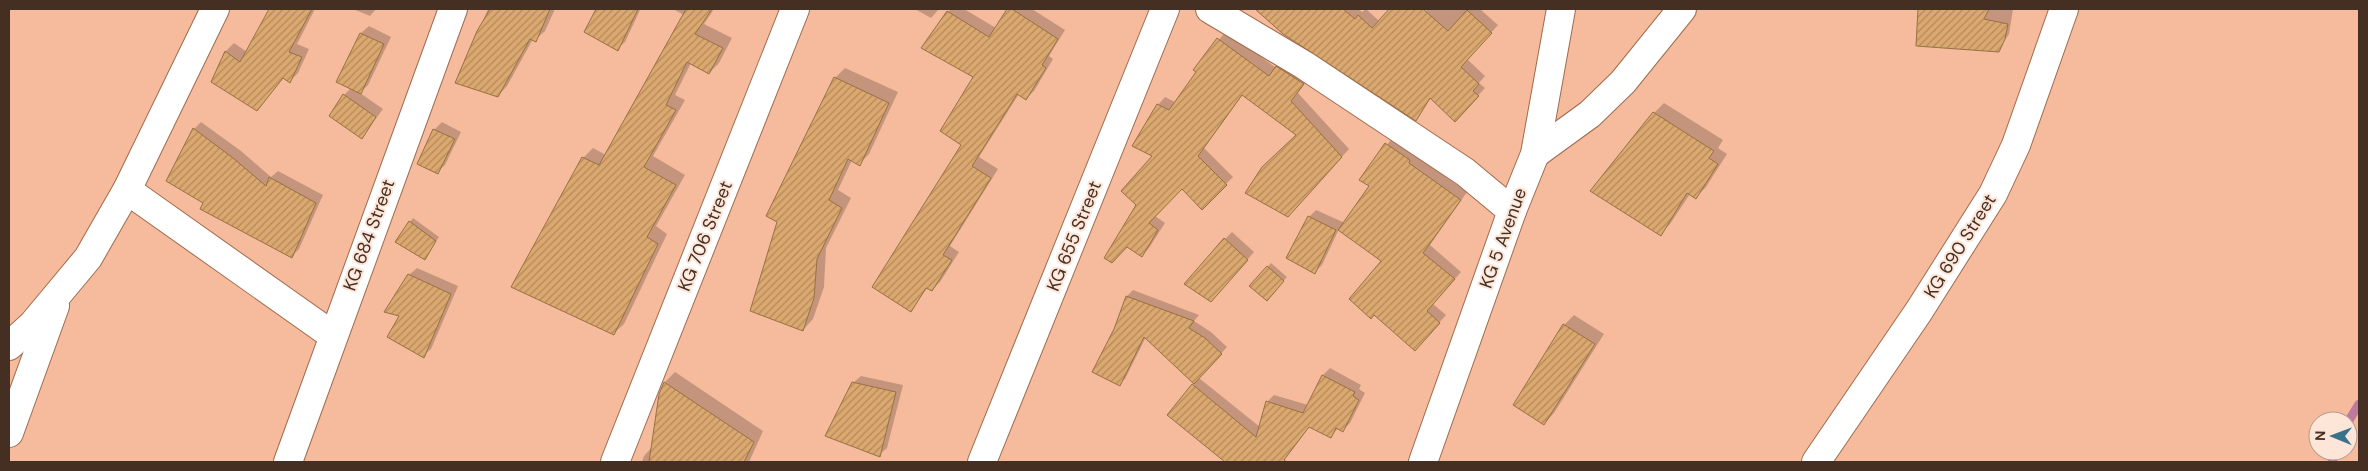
<svg xmlns="http://www.w3.org/2000/svg" width="2368" height="471" font-family="'DM Sans',sans-serif">
  <defs>
    <pattern id="building-hatch" width="6" height="6" patternUnits="userSpaceOnUse" patternTransform="scale(1.25)"><rect width="6" height="6" fill="#dba86f"/><path d="M-1 1l2-2M0 6l6-6M5 7l2-2" fill="none" stroke="#b3895b"/></pattern>
  </defs>
  <rect width="100%" height="100%" fill="#f5bb9c"/>
  <g fill="#0003">
    <path d="M271 9H315L297 44 309 49 298 73 290 81 284 77 257 109 213 82 226 51 234 43 247 52Z"/>
    <path d="M353 9H376L370 16Z"/>
    <path d="M488 9H555L545 31 535 40 533 39 507 86 498 96 457 82Z"/>
    <path d="M597 9 640 10 625 42 617 49 586 31Z"/>
    <path d="M673 9H714L704 24 732 38 719 63 709 73 691 63 675 95 685 100 653 156 685 175 656 226 667 234 624 324 614 333 513 287 583 158 593 148 606 155 684 15Z"/>
    <path d="M915 9H939L931 18Z"/>
    <path d="M951 9H964L996 28 1008 9H1032L1065 30 1049 56 1053 59 1034 91 1026 99 1019 94 979 157 998 169 950 246 959 252 940 282 932 290 928 287 911 310 963 144 975 77 948 12Z"/>
    <path d="M1257 9H1359L1362 12 1366 9 1386 27 1379 64 1428 9H1480L1498 25 1467 59 1485 76 1479 83 1485 88 1462 113 1431 98 1416 119 1284 33Z"/>
    <path d="M1924 9H2013L2009 34 1998 50 1919 21Z"/>
    <path d="M369 26 391 37 368 85 360 93 383 109 362 137 344 95 351 88 338 82 361 33Z"/>
    <path d="M1226 31 1276 68 1284 60 1310 76 1298 93 1349 149 1295 208 1302 132 1243 94 1204 148 1233 177 1202 208 1182 187 1155 216 1165 223 1149 248 1142 255 1137 205 1154 156 1158 105 1165 97 1175 102 1197 72 1195 70Z"/>
    <path d="M845 68 898 92 869 154 859 164 852 160 838 190 851 198 826 248 824 287 813 319 803 330 835 78Z"/>
    <path d="M1664 103 1723 140 1718 148 1727 154 1706 187 1696 197 1690 194 1670 224 1660 234 1654 113Z"/>
    <path d="M201 122 241 151 271 177 278 171 323 195 299 249 292 256 204 202 194 129Z"/>
    <path d="M442 122 461 132 445 165 437 172 419 163 434 130Z"/>
    <path d="M1393 137 1416 153 1415 155 1467 192 1430 245 1461 272 1433 304 1446 315 1422 342 1383 261 1339 229 1322 265 1315 272 1309 217 1316 210 1345 223 1371 186 1361 179Z"/>
    <path d="M413 218 439 237 425 259 410 222Z"/>
    <path d="M1232 232 1254 252 1219 293 1225 239Z"/>
    <path d="M1271 263 1287 277 1270 296 1251 286Z"/>
    <path d="M417 268 458 286 431 349 423 356 400 315 409 275Z"/>
    <path d="M1133 290 1199 315 1194 321 1211 332 1227 347 1199 378 1260 427 1267 402 1274 395 1308 405 1323 375 1330 368 1361 385 1359 389 1365 393 1350 423 1343 430 1338 428 1331 437 1310 426 1282 462H1230L1169 415 1195 383 1146 337 1125 379 1119 384 1115 330 1127 296Z"/>
    <path d="M1574 315 1604 334 1554 413 1544 424 1564 325Z"/>
    <path d="M675 372 763 431 749 462H642L644 456 652 447 660 394 665 382Z"/>
    <path d="M861 376 903 385 887 448 879 455 853 383Z"/>
  </g>
  <g fill="none" stroke-linecap="round" stroke-linejoin="round">
    <g stroke="#be7a9c" stroke-width="9">
      <path d="M2348 422 2359 404"/>
      <path d="M2332 462 2336 451"/>
    </g>
  </g>
  <g fill="url(#building-hatch)" stroke="#987143">
    <path d="M269 9H312L289 52 302 57 290 83 283 78 257 111 211 82 225 51 240 62Z"/>
    <path d="M490 9H550L536 42 530 39 498 97 455 83 477 31Z"/>
    <path d="M596 9H638L618 51 584 32Z"/>
    <path d="M686 9H712L695 34 723 48 709 74 687 62 666 105 676 110 644 167 676 185 647 237 658 244 614 335 511 287 582 157 599 165Z"/>
    <path d="M1007 9H1012L1058 39 1042 65 1046 68 1026 100 1017 94 972 166 991 178 943 255 952 260 932 291 926 288 911 312 872 287 961 145 940 131 973 77 921 48 947 11 989 37Z"/>
    <path d="M1255 9H1343L1355 19 1358 15 1372 28 1389 9H1423L1448 31 1467 10 1492 33 1461 67 1479 84 1473 91 1479 96 1455 122 1430 98 1416 121 1283 34Z"/>
    <path d="M1918 9H1989L1984 19 2008 24 2005 39 1999 52 1916 46Z"/>
    <path d="M360 33 384 44 361 94 336 82Z"/>
    <path d="M1217 38 1269 76 1276 66 1304 84 1291 101 1342 157 1288 217 1245 193 1262 167 1296 135 1242 95 1198 156 1227 185 1202 210 1182 189 1149 223 1158 230 1142 257 1127 247 1112 263 1104 258 1136 205 1121 191 1152 156 1132 146 1157 104 1169 110 1196 72 1193 70Z"/>
    <path d="M834 77 889 103 860 166 848 159 829 200 842 208 817 259 814 298 803 331 750 311 777 222 766 216Z"/>
    <path d="M343 94 376 117 362 139 329 116Z"/>
    <path d="M1653 112 1714 151 1709 158 1718 164 1696 199 1687 193 1661 236 1590 191Z"/>
    <path d="M193 128 233 158 266 186 269 177 316 203 292 258 200 209 203 203 166 181Z"/>
    <path d="M433 129 455 139 438 174 417 164Z"/>
    <path d="M1385 143 1410 160 1409 163 1461 200 1423 253 1455 279 1427 311 1440 323 1415 351 1374 315 1371 319 1349 299 1381 261 1338 230 1369 186 1359 180Z"/>
    <path d="M1308 216 1336 230 1315 274 1286 258Z"/>
    <path d="M409 221 436 241 425 260 395 242Z"/>
    <path d="M1224 238 1248 260 1211 302 1184 284Z"/>
    <path d="M1267 266 1284 281 1267 301 1249 286Z"/>
    <path d="M408 274 451 294 424 358 387 337 399 316 384 312Z"/>
    <path d="M1126 296 1194 321 1189 328 1205 338 1222 354 1194 384 1144 337 1120 386 1092 372 1114 329Z"/>
    <path d="M1563 324 1595 344 1544 425 1513 405Z"/>
    <path d="M1322 375 1355 392 1353 396 1359 400 1343 432 1336 428 1331 438 1309 427 1284 460 1287 462H1225L1167 415 1192 384 1256 437 1266 401 1303 413Z"/>
    <path d="M664 382 754 442 744 462H649L659 394Z"/>
    <path d="M852 382 896 392 880 457 825 436Z"/>
  </g>
  <g fill="none" stroke-linecap="round" stroke-linejoin="round">
    <defs>
      <g id="minor">
        <path d="M1210 9 1304 65 1465 172 1512 211"/>
        <path d="M1535 154 1590 114 1623 82 1682 9"/>
        <path d="M127 190 332 335"/>
        <path d="M9 346 33 324 88 258 127 190 215 9"/>
        <path d="M9 433 55 306"/>
        <path d="M288 462 453 9"/>
        <path d="M615 462 795 9"/>
        <path d="M982 462 1165 9"/>
        <path d="M1423 462 1512 211 1535 154 1561 9"/>
        <path d="M1816 462 1919 311 1993 194 2016 145 2064 9"/>
      </g>
    </defs>
    <use href="#minor" stroke="#a06b4e" stroke-width="30"/>
    <use href="#minor" stroke="#fff" stroke-width="28"/>
  </g>
  <g text-anchor="middle" stroke-width="4" stroke-linejoin="round" paint-order="stroke">
    <g font-size="18" fill="#452e22" stroke="#fde5d8">
      <text transform="translate(369 235) rotate(-70)" y="6">KG 684 Street</text>
      <text transform="translate(705 236) rotate(-68)" y="6">KG 706 Street</text>
      <text transform="translate(1074 236) rotate(-68)" y="6">KG 655 Street</text>
      <text transform="translate(1503 238) rotate(-70)" y="6">KG 5 Avenue</text>
      <text transform="translate(1960 246) rotate(-58)" y="6">KG 690 Street</text>
    </g>
  </g>
  <rect width="2368" height="471" fill="none" stroke="#452e22" stroke-width="20"/>
  <g transform="translate(2333 436) rotate(271)"><circle r="24" fill="#fde5d8" stroke="#b39c8f"/>
  <path d="M0-4L9 19L0 12L-9 19Z" fill="#39728b"/>
  <text y="-8" font-size="14" font-weight="bold" text-anchor="middle" fill="#452e22">N</text>
  </g>
</svg>
